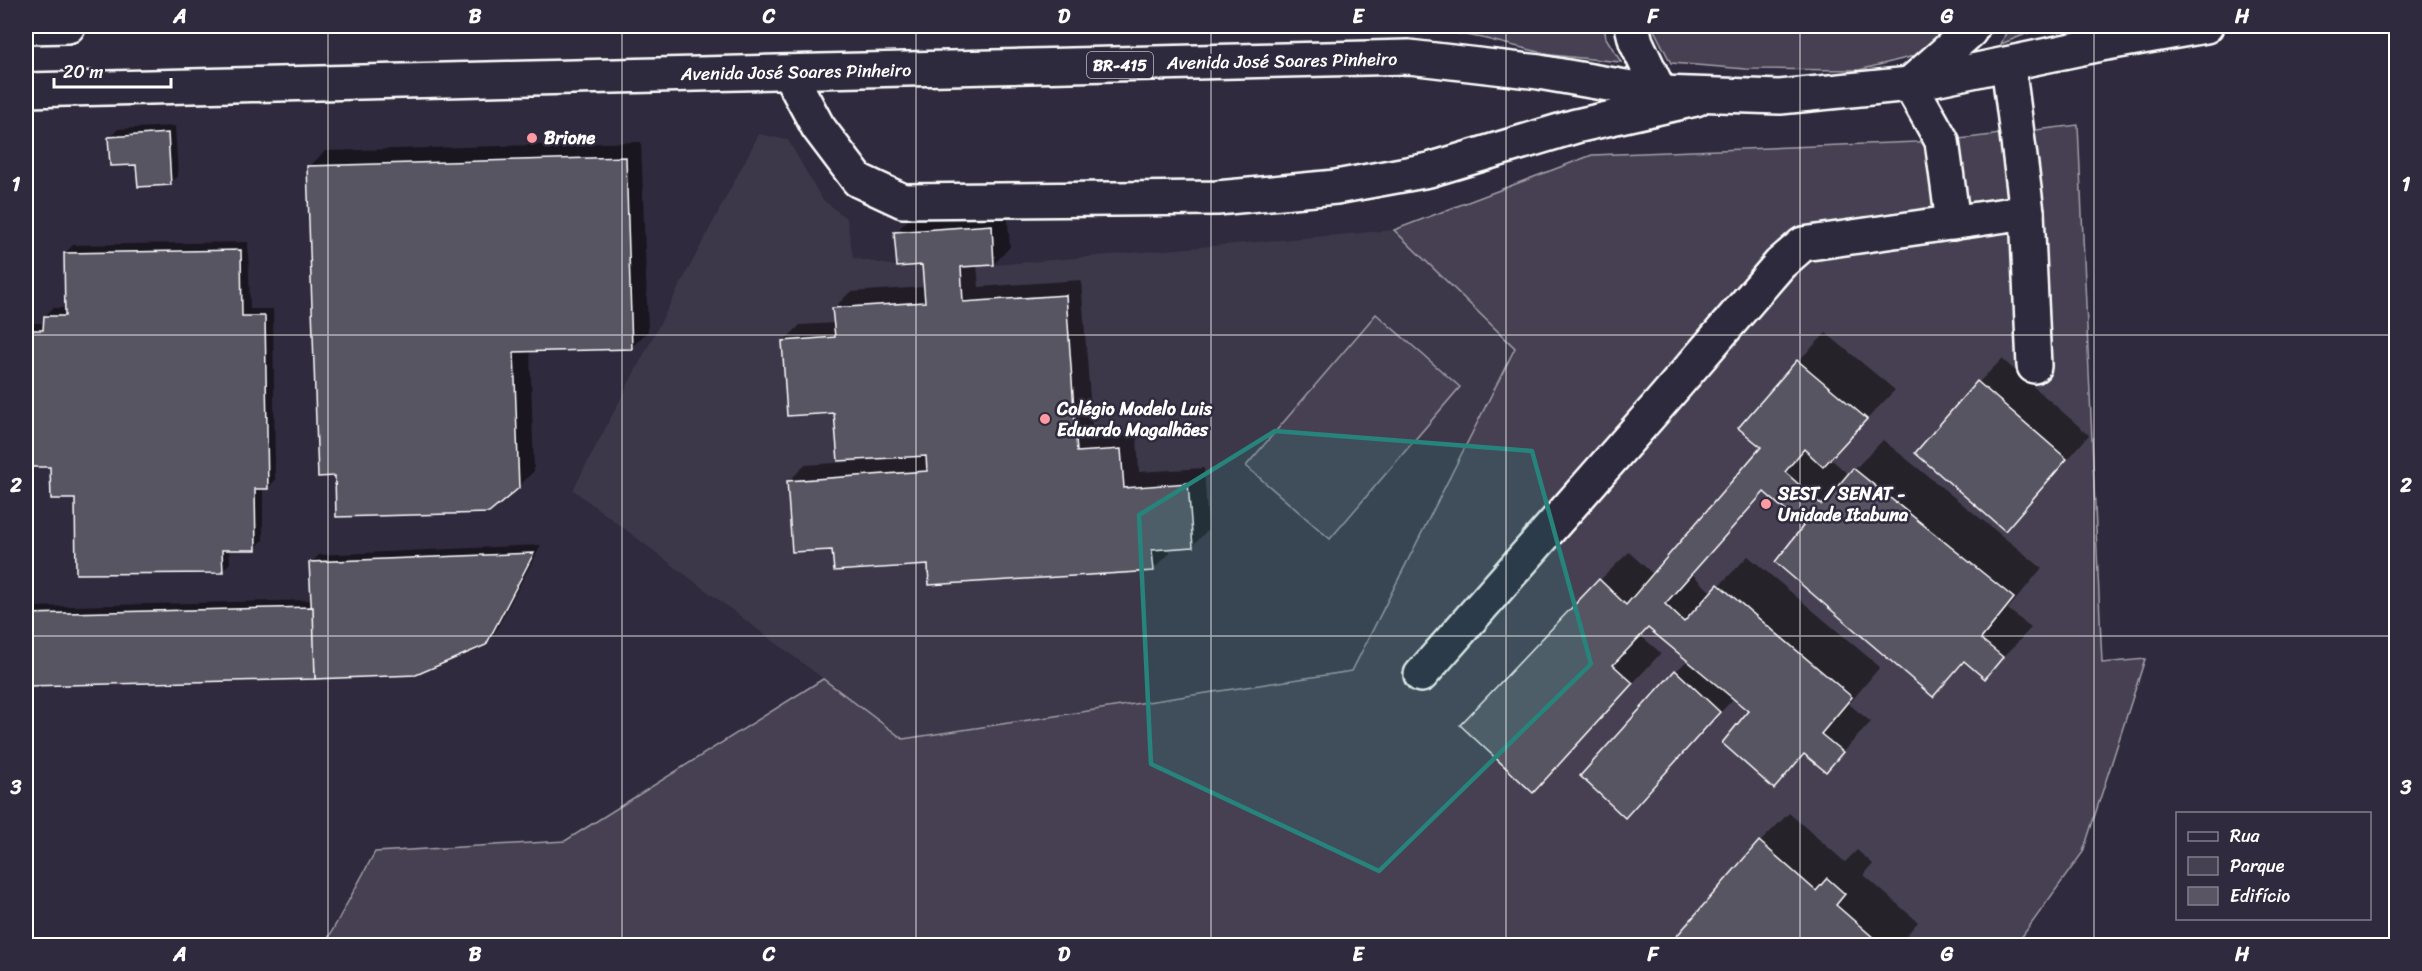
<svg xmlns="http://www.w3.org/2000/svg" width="2422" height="971" font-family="Sriracha,sans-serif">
  <rect width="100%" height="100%" fill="#2f2a3d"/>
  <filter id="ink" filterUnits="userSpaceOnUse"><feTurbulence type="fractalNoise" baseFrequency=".0167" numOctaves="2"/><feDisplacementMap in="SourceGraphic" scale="12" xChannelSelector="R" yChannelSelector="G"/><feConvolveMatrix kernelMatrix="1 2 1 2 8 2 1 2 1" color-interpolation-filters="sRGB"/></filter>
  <g filter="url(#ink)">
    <path fill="#3c3749" d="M759 134 788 140 822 199 847 219 853 258 896 266 894 232 992 225 995 265 1394 230 1516 348 1352 671 903 739 573 490Z"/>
    <g fill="#464152" stroke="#a2a0a8" stroke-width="1.5">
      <path d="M1433 26H1604L1606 38 1621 62 1551 55 1482 38 1427 28Z"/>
      <path d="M1652 26H1945L1922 54 1859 70 1746 69 1671 63Z"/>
      <path d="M2009 26H2046L2001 44Z"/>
      <path d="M2078 125 2102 663 2145 659 2083 852 2016 945 324 946 375 852 565 841 823 679 903 739 1352 671 1515 348 1394 230 1592 155 1942 141Z"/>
      <path d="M1376 314 1460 387 1330 539 1246 466Z"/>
    </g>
    <g fill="#0007">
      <path d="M175 126 178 176 170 184 138 163 110 137 118 129Z"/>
      <path d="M641 142 648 331 632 347 530 350 534 471 518 487 336 475 309 167 325 151Z"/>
      <path d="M1007 210 1010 247 994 264 977 265 979 287 1081 280 1093 437 1137 434 1139 472 1204 468 1208 530 1192 546 1169 547 1170 553 1154 569 929 564 834 548 789 481 805 465 894 459V456L836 411 784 341 800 325 835 323 834 308 850 292 925 287 924 263 896 232 912 216Z"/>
      <path d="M248 242 250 309H273L275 480 268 488H263V540L255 548 229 549 230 563 222 571 76 497 52 465H28L32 607 314 600 311 563 319 555 541 545 493 636 485 644 26 642 27 331 35 323H45V316L53 308H67L65 253 73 245Z"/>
      <path d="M1826 333 1895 390 1830 458 1849 475 1883 440 2042 568 2008 609 2031 628 1985 677 1966 661 1933 695 1805 525 1766 491 1692 574 1712 593 1748 556 1880 667 1849 704 1871 722 1826 770 1806 754 1774 787 1750 711 1734 698 1625 816 1676 671 1688 660 1648 626 1640 635 1661 653 1533 791 1600 580 1629 552 1654 575 1763 447 1798 361Z"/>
      <path d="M2002 359 2089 435 2028 506 2005 529 1917 453 1979 382Z"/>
      <path d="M1789 813 1845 862 1857 850 1873 864 1864 875 1918 922 1897 946H1670L1760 842Z"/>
    </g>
    <g fill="#595564" stroke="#fff" stroke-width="1.5">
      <path d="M168 133 171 185 138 187 136 165 110 166 108 137Z"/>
      <path d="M626 157 632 349 514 352 519 488 489 513 336 517 335 476 318 477 307 166Z"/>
      <path d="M992 225 994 265 961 267 963 302 1066 295 1077 452 1121 449 1124 488 1188 483 1193 547 1152 550 1154 571 929 585 928 565 834 571 832 550 792 552 787 481 927 471 926 456 838 461 834 413 787 416 782 341 835 337 832 308 925 302 922 265 897 267 894 232Z"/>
      <path d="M241 250 242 316H265L268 489H255L256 550H222L223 573 76 574 75 499H51L50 467H28L26 330H43L44 316H65L64 253Z"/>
      <path d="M1797 360 1867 419 1823 467 1804 449 1785 472 1822 505 1853 468 2014 598 1981 639 2003 657 1985 679 1964 661 1933 697 1775 562 1803 526 1764 492 1665 604 1684 622 1718 584 1852 697 1821 734 1843 752 1826 772 1804 754 1774 789 1722 743 1748 711 1648 628 1613 665 1633 683 1533 793 1460 725 1599 579 1626 605 1761 447 1738 428Z"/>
      <path d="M1977 381 2067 459 2005 531 1915 453Z"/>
      <path d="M534 553 486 645 416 675 315 679 309 562Z"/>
      <path d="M313 607 315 679 27 686 26 614Z"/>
      <path d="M1675 670 1720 712 1625 818 1580 776Z"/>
      <path d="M1759 841 1816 891 1827 878 1845 894 1836 905 1883 946H1668Z"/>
    </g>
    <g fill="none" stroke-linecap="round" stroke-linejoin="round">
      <defs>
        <g id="minor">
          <path d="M2008 64 2027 212"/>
          <path d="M789 73 818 127 858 180 903 201 1217 198 1336 187 1429 170 1576 126 1696 99"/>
          <path d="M1910 84 1942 141 1953 223"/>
          <path d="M1421 675 1657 407 1780 264 1803 244 2027 212 2034 366"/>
        </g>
        <g id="major">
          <path d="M1632 26 1636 42 1660 93"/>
          <path d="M26 27 68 26"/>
          <path d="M1911 83 1970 31 1973 26"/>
          <path d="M26 90 1409 57 1539 72 1660 93 1780 97 1910 84 2101 44 2206 26"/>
        </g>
      </defs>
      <use href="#minor" stroke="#fff" stroke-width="38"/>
      <use href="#major" stroke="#fff" stroke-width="38"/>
      <use href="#minor" stroke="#2f2a3d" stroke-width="33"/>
      <use href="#major" stroke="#2f2a3d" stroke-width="33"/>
    </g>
  </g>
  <path fill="#27847c" fill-opacity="0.2" stroke="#27847c" stroke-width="4.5" stroke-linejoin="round" d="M1275 431 1532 451 1591 664 1379 871 1151 764 1139 515Z"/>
  <path fill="none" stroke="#fff" stroke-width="1.5" stroke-opacity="0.55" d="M328 26V946M622 26V946M916 26V946M1211 26V946M1506 26V946M1800 26V946M2094 26V946M26 335H2396M26 636H2396"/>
  <g fill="#ff9aa2" stroke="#2f2a3d" stroke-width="2">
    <circle cx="532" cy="138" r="6"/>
    <circle cx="1045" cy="419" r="6"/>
    <circle cx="1766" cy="504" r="6"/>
  </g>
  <g text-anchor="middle" stroke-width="5" stroke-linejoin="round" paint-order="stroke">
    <rect fill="#2f2a3d" stroke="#c1bfc5" stroke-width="1.5" x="1087" y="52" width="66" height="26" rx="4.5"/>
    <g font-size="16" font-weight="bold" fill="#fff">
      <text x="1120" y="71">BR-415</text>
    </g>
    <g font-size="18" fill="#fff" stroke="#2f2a3d">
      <text transform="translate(1282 61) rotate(-1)" y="6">Avenida José Soares Pinheiro</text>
      <text transform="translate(796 72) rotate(-1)" y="6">Avenida José Soares Pinheiro</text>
    </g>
    <g font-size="18" font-weight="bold" fill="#fff" stroke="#2f2a3d" text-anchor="start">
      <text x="544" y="144">Brione</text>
      <text x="1057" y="415">Colégio Modelo Luis<tspan x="1057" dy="21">Eduardo Magalhães</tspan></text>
      <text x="1778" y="500">SEST / SENAT -<tspan x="1778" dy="21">Unidade Itabuna</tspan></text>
    </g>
  </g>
  <rect width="2422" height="971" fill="none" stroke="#2f2a3d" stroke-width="66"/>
  <rect x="2176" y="812" width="195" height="108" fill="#2f2a3d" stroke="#827f8b" stroke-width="1.5"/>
  <rect x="2188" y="832" width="30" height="9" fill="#2f2a3d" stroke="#827f8b" stroke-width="1.5"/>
  <text x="2230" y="842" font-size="18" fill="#ffffff">Rua</text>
  <rect x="2188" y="857" width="30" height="18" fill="#464152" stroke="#827f8b" stroke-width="1.5"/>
  <text x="2230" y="872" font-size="18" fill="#ffffff">Parque</text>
  <rect x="2188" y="887" width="30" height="18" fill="#595564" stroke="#827f8b" stroke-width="1.5"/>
  <text x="2230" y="902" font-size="18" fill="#ffffff">Edifício</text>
  <path d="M54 78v9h117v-9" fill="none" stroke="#ffffff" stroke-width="3"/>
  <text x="63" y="78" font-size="18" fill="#ffffff" stroke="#2f2a3d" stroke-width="4.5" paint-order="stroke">20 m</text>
  <rect x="33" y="33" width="2356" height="905" fill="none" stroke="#fff" stroke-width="2"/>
  <g font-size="20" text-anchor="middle" font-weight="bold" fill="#fff">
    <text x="180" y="23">A</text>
    <text x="475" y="23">B</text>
    <text x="769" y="23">C</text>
    <text x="1064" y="23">D</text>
    <text x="1358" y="23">E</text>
    <text x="1653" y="23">F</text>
    <text x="1947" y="23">G</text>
    <text x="2242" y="23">H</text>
    <text x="16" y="191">1</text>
    <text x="2406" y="191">1</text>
    <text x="16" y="492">2</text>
    <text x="2406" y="492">2</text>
    <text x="16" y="794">3</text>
    <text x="2406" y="794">3</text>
    <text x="180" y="961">A</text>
    <text x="475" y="961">B</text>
    <text x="769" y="961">C</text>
    <text x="1064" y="961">D</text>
    <text x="1358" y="961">E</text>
    <text x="1653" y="961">F</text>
    <text x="1947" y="961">G</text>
    <text x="2242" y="961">H</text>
  </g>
</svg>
